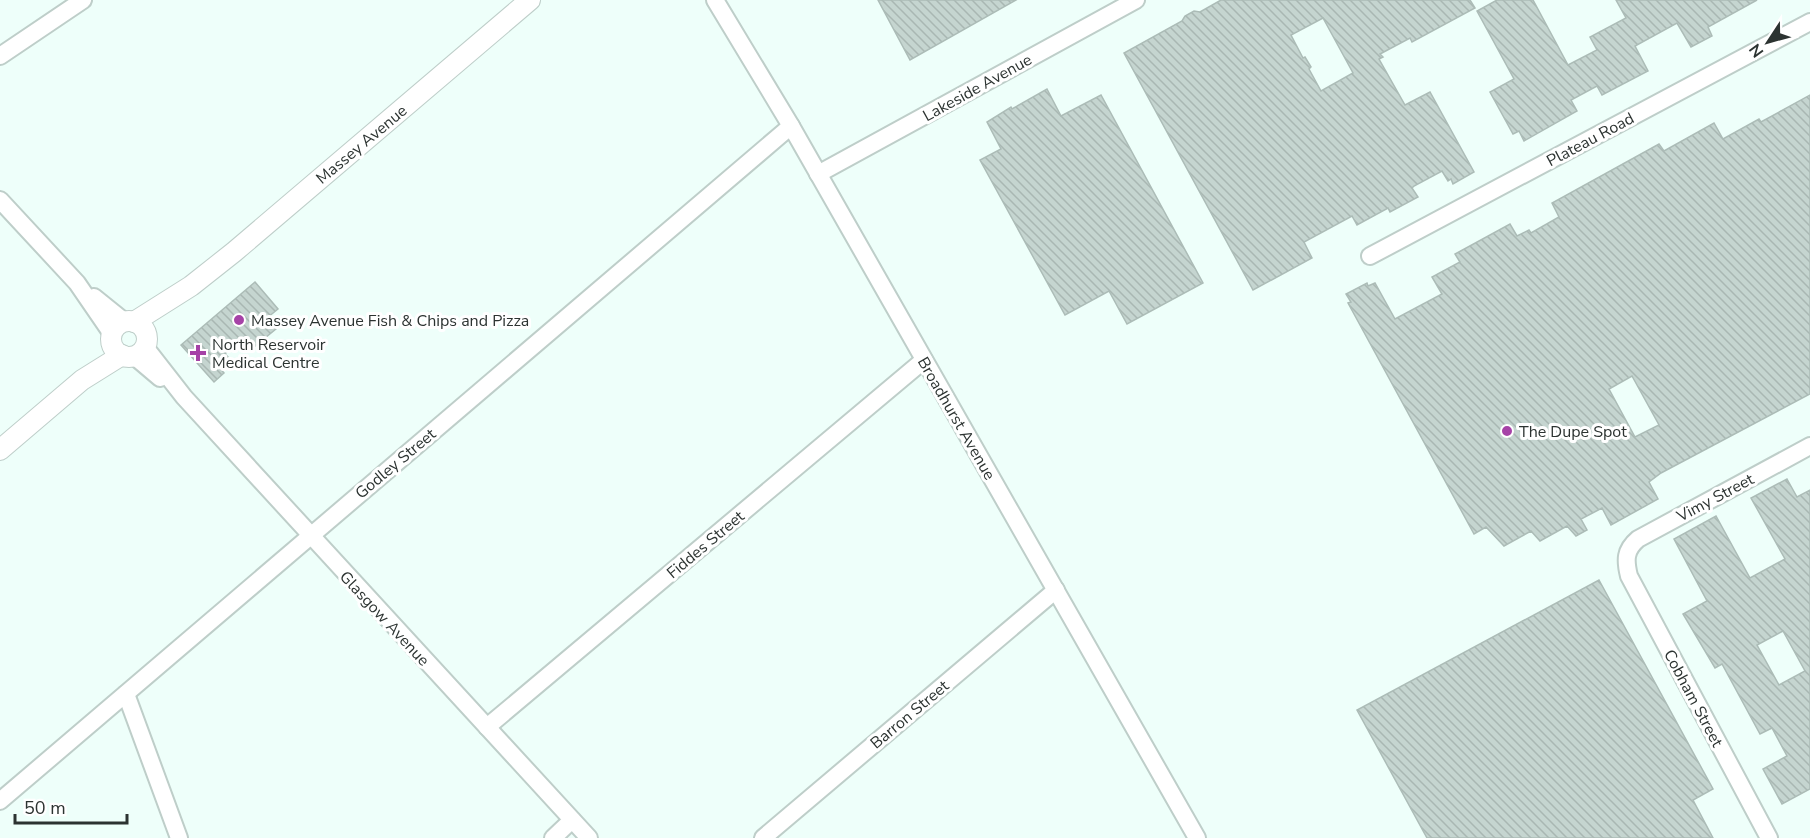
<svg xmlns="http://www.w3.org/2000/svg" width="1810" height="838" font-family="'Nunito Sans',sans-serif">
  <defs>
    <pattern id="building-back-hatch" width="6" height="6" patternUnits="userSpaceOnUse" patternTransform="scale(1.5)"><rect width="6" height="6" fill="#c5d5d0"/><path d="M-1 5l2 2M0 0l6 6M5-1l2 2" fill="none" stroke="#a9b7b3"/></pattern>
  </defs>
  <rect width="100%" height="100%" fill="#eefffa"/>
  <g fill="url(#building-back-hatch)" stroke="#acbcb7" stroke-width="1.5" fill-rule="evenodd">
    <path d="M878 0H1016L910 60Z"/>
    <path d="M1221 0H1470L1475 8 1412 42 1410 38 1380 54 1383 57 1379 59 1405 105 1430 92 1474 172 1453 184 1451 179 1448 181 1442 171 1414 186 1412 188 1418 197 1390 212 1388 208 1357 225 1352 216 1304 242 1312 258 1253 290 1124 53 1182 21 1185 16 1194 11 1200 12ZM1323 18 1353 73 1321 91 1309 69 1311 67 1305 57 1303 58 1291 35Z"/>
    <path d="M1497 0H1533L1568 65 1597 50 1590 37 1626 18 1616 0H1757L1708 27 1712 36 1691 47 1677 23 1635 46 1648 71 1602 95 1597 86 1571 100 1577 111 1524 141 1519 131 1513 134 1490 92 1514 79 1477 11Z"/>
    <path d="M1047 89 1061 116 1101 95 1203 283 1127 324 1109 291 1065 315 980 160 1001 149 987 122 1011 107 1012 109Z"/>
    <path d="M1810 95V394L1661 473 1649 482 1658 499 1611 525 1602 508 1581 519 1587 530 1576 536 1567 526 1540 541 1531 531 1504 546 1486 527 1474 534 1348 303 1351 302 1346 294 1367 283 1368 286 1375 283 1395 319 1442 294 1432 277 1460 262 1455 254 1510 224 1517 236 1529 230 1531 233 1559 217 1552 203 1659 144 1664 151 1714 123 1723 139 1759 119 1761 122ZM1632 376 1659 425 1635 437 1609 389Z"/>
    <path d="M255 282 278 309 267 318 276 329 254 347 245 336 235 344 225 354 228 357 218 366 224 373 214 382 181 345Z"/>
    <path d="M1787 479 1797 497 1810 490V789L1782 804 1763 769 1787 756 1772 728 1760 734 1722 664 1715 668 1683 614 1707 601 1674 539 1716 516 1750 578 1785 559 1751 498ZM1783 631 1805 671 1779 685 1757 645Z"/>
    <path d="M1599 580 1713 789 1693 800 1713 838H1427L1357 710Z"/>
  </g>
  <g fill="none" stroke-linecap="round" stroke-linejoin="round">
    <defs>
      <g id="minor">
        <path d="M715 0 791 126 1197 838"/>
        <path d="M0 56 83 0"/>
        <path d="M818 174 1136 0"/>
        <path d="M0 200 77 283 112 334"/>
        <path d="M1370 256 1810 22"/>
        <path d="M94 297 125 322"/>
        <path d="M145 347 184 397 589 838"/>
        <path d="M134 356 160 378"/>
        <path d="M126 694 179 838"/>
        <path d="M487 727 924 360"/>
        <path d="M0 801 791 126"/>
        <path d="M553 838 572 820"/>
        <path d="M763 838 1056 590"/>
        <path d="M1769 838 1629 576C1625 560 1625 550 1638 539L1810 446"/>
      </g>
      <g id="tertiary">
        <circle cx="129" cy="339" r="18"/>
        <path d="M134 322 191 286 234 252 530 0"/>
        <path d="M0 450 82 380 122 355"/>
      </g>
    </defs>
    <use href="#minor" stroke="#becec9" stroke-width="20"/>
    <use href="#tertiary" stroke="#becec9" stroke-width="22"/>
    <use href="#minor" stroke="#fff" stroke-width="16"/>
    <use href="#tertiary" stroke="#fff" stroke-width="20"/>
  </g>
  <g fill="#a642a7" stroke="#fff" stroke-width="2">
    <circle cx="239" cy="320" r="6"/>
    <path d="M195 344h6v6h6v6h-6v6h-6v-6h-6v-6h6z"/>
    <circle cx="1507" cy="431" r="6"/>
  </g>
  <g text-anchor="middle" stroke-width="6" stroke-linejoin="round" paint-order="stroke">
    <g font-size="16" fill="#2c3331" stroke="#fff">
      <text transform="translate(977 87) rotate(-29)" y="6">Lakeside Avenue</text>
      <text transform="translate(1590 139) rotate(-28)" y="6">Plateau Road</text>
      <text transform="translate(361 144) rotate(-40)" y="6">Massey Avenue</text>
      <text transform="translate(957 418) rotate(60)" y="6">Broadhurst Avenue</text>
      <text transform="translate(395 463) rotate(-40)" y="6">Godley Street</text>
      <text transform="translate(1715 497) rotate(-28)" y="6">Vimy Street</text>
      <text transform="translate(705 544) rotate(-40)" y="6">Fiddes Street</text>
      <text transform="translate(385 618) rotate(47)" y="6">Glasgow Avenue</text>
      <text transform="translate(1694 698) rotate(62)" y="6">Cobham Street</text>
      <text transform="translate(909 714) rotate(-40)" y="6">Barron Street</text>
    </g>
    <g font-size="16" fill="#2c3331" stroke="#fff" text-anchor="start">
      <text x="251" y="326">Massey Avenue Fish &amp; Chips and Pizza</text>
      <text x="212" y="350">North Reservoir<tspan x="212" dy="18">Medical Centre</tspan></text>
      <text x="1519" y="437">The Dupe Spot</text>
    </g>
  </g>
  <g transform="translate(1768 42) rotate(234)" stroke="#ffffff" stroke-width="4.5" paint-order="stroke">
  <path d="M0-4.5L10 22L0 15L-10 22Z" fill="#2c3331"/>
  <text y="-9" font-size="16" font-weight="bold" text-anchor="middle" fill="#2c3331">N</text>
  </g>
  <path d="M15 814v9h112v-9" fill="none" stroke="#2c3331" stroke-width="3"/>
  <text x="24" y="814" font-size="18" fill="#2c3331" stroke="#ffffff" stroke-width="4.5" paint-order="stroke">50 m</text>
</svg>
